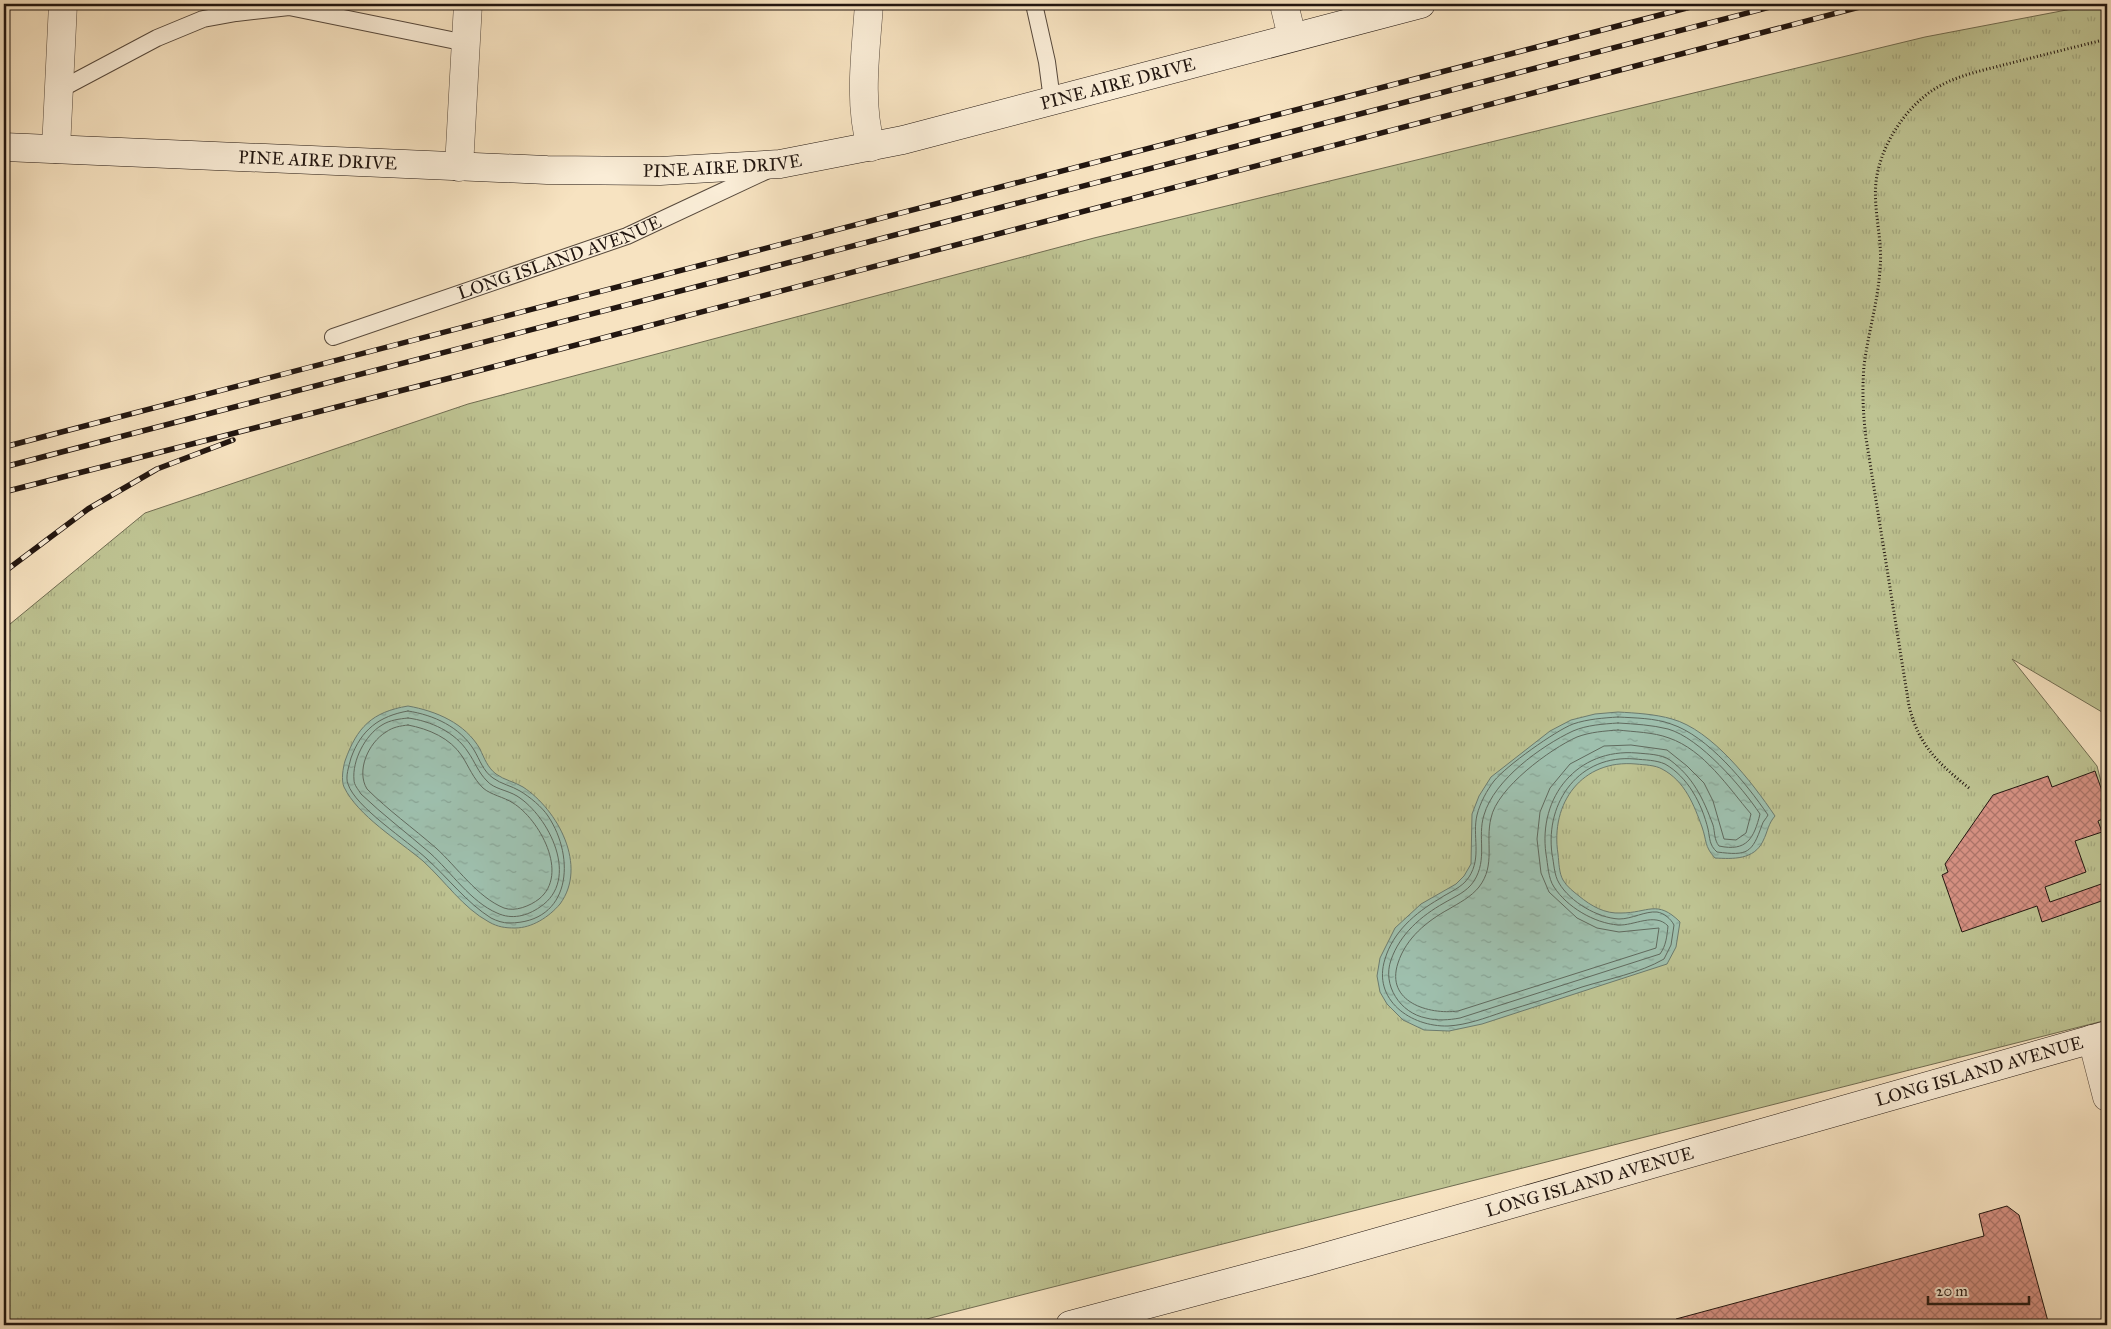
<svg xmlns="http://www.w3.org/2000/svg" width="2111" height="1329" font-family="'IM FELL Great Primer',serif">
  <defs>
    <pattern id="grass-tufts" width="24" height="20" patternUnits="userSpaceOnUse" patternTransform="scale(1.25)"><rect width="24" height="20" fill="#bec392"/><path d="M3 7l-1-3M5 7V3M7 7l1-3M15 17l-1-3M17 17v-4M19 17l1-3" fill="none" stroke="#a3a77d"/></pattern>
    <pattern id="water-ripples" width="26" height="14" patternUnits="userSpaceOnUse" patternTransform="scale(1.25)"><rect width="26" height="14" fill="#9ebfad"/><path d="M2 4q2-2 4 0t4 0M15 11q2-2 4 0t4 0" fill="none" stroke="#88a394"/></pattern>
    <pattern id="building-cross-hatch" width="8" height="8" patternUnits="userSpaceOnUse" patternTransform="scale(1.25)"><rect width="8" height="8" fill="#d69183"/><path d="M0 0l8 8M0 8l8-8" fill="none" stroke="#ad756a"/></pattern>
  </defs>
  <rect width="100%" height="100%" fill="#f7e3c1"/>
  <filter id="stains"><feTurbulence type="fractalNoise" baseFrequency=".004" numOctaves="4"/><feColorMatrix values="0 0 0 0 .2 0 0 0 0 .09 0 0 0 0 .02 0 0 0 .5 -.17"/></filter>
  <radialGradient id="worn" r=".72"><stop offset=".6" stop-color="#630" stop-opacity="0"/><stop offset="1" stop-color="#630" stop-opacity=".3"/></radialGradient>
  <path fill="url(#grass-tufts)" stroke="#706c51" d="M2098 4H2107V715L2012 659 2097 766 2107 805V1020L903 1325H4V629L145 513 468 404 1094 238 1925 37Z"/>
  <g fill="url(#water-ripples)" stroke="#6c7b6e">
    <path d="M408 706C436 711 465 723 480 749 484 758 488 768 496 774 504 780 515 782 523 787 558 810 588 866 560 904 549 917 532 928 515 928 505 928 498 927 489 922 463 908 445 881 423 861 398 840 358 816 344 787 341 780 343 768 345 761 357 727 372 712 408 706Z"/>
    <path d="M1618 712C1635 713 1655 714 1672 719 1712 730 1752 782 1775 816 1768 824 1768 831 1763 841 1754 860 1733 859 1715 858 1704 846 1707 841 1702 827 1694 805 1685 781 1662 769 1655 765 1645 765 1636 764 1582 759 1550 803 1558 854 1559 863 1559 873 1563 880 1567 887 1574 892 1579 896 1591 906 1605 914 1621 913 1648 913 1657 899 1680 922L1676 947 1667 964 1482 1024 1449 1031 1424 1030 1403 1020 1387 1004 1380 992 1377 976 1380 958 1395 928 1421 904 1456 884 1464 876 1471 864 1472 814 1479 796 1491 777 1550 731 1571 720 1595 714Z"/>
  </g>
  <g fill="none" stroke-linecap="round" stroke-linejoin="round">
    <g stroke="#606a5e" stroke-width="1">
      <path d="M408 711C434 715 460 727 474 750 480 760 483 771 493 778 501 784 512 786 520 791 530 797 542 807 548 816 576 858 571 923 509 923 503 923 497 921 491 918 467 903 448 878 427 859 408 841 355 807 348 784 345 777 349 766 351 758 361 730 379 716 408 711Z"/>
      <path d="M1618 717C1635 718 1655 718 1671 724 1708 736 1746 783 1768 815 1766 819 1763 821 1762 825 1752 853 1748 856 1717 852 1709 845 1710 838 1708 829 1702 804 1688 777 1665 764 1656 760 1645 760 1635 759 1580 754 1545 801 1552 854 1554 863 1554 875 1559 883 1570 902 1598 918 1619 919 1632 919 1645 911 1657 912 1664 913 1671 919 1674 925L1671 945 1664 959C1640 973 1608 979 1582 987 1556 996 1529 1004 1503 1012 1485 1018 1467 1025 1448 1026 1411 1027 1372 1000 1385 959 1393 932 1415 913 1439 899 1449 892 1462 888 1469 877 1482 857 1472 836 1477 815 1480 803 1487 790 1494 781 1506 766 1555 731 1573 724 1588 719 1603 718 1618 717Z"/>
      <path d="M408 718C431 721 455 732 468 752 475 762 478 772 487 781 494 789 507 790 517 796 549 816 581 880 540 907 527 916 512 920 497 913 471 902 451 872 430 853 407 833 383 815 361 794 358 789 354 785 354 780 352 761 365 735 382 725 390 720 399 719 408 718Z"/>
      <path d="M1618 723C1635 724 1652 725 1668 729 1700 738 1742 787 1760 814 1754 838 1747 852 1719 846 1714 840 1715 832 1713 825 1703 798 1693 777 1670 760 1661 754 1647 754 1637 753 1577 748 1538 797 1546 854 1548 865 1548 878 1554 887 1567 907 1594 923 1618 925 1634 926 1655 912 1668 926 1667 936 1666 946 1660 954L1460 1018C1449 1020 1437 1021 1426 1018 1400 1013 1382 985 1391 960 1400 934 1421 916 1444 903 1454 897 1467 892 1474 881 1488 859 1477 837 1484 815 1494 780 1541 746 1573 731 1587 725 1603 724 1618 723Z"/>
      <path d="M408 725C429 729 450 738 462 756 469 767 473 778 483 788 491 795 504 797 513 803 539 819 570 874 539 899 530 906 515 912 504 908 477 897 457 867 436 848 413 828 388 810 367 789 356 771 368 743 386 732 393 727 400 726 408 725Z"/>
      <path d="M1618 730C1634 732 1653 732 1669 738 1704 750 1728 787 1751 814L1746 833 1736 840 1724 839 1713 801 1704 783 1687 766 1667 750 1631 745 1604 746 1570 764 1550 788 1540 812 1537 839 1541 873 1549 892 1577 918 1597 928 1619 932 1659 928 1656 948 1458 1011C1429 1015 1385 1002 1398 963 1406 938 1427 921 1449 909 1459 903 1471 897 1479 887 1496 865 1485 842 1491 818 1497 788 1550 749 1577 737 1590 732 1605 731 1618 730Z"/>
    </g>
  </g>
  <g fill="url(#building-cross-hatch)" stroke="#221610">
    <path d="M2095 771 2107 805V817L2098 821 2102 832 2075 841 2086 872 2045 887 2050 902 2107 882V899L2042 922 2037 906 1962 932 1942 875 1948 872 1945 864 1993 795 2048 776 2052 787Z"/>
    <path d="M2007 1206 2019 1215 2049 1325H1677L1676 1319 1984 1236 1979 1214Z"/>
  </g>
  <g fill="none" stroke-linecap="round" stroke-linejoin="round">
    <defs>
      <g id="lane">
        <path d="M1034 4 1047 62 1052 100"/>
        <path d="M59 90 157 38 203 19 236 13 289 7 466 43"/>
        <path id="s1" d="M333 337 627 236 766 171"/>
      </g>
      <g id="street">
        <path d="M869 4C866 51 858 101 871 147"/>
        <path d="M1284 4 1292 37"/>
        <path d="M56 149 63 4"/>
        <path d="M459 167 468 4"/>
        <path d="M2092 1039 2107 1097"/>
      </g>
      <g id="secondary">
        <path id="s2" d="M4 147 547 170 660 171 780 164 903 140 1421 4"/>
        <path id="s3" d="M1070 1325 1307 1262 2107 1035"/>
      </g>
    </defs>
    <use href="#lane" stroke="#57493c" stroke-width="18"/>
    <use href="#street" stroke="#57493c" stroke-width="29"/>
    <use href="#secondary" stroke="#221610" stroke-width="29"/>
    <path stroke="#221610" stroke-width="3" stroke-dasharray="1 2.5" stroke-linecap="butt" d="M1969 788C1938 763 1919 746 1909 706L1866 438C1863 414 1862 390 1864 366 1868 333 1878 302 1880 269 1883 240 1873 211 1876 182 1880 147 1904 109 1933 90 1956 75 1985 70 2011 63 2043 55 2075 47 2107 39"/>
    <use href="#lane" stroke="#faedd7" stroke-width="16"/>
    <use href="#street" stroke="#faedd7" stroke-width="28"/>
    <use href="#secondary" stroke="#faedd7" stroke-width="28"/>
    <defs>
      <g id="rail">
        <path d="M4 447 1702 4"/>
        <path d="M4 467 1782 4"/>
        <path d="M4 492 462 375 1871 4"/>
        <path d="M4 572 88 509 157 469 233 440"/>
      </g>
    </defs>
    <use href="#rail" stroke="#221610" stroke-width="5.5"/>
    <use href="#rail" stroke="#faedd7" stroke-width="4" stroke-dasharray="11" stroke-linecap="butt"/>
  </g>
  <g text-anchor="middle" stroke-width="4.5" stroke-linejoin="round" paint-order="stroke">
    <g font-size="18" fill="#221610" stroke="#faedd7">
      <text dy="6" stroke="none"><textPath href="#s2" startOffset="1124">PINE AIRE DRIVE</textPath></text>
      <text dy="6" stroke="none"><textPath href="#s2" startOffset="314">PINE AIRE DRIVE</textPath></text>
      <text dy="6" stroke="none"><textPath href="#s2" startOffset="719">PINE AIRE DRIVE</textPath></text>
      <text dy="6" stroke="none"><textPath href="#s1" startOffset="240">LONG ISLAND AVENUE</textPath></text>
      <text dy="6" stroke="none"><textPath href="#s3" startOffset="944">LONG ISLAND AVENUE</textPath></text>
      <text dy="6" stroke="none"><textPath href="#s3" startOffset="539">LONG ISLAND AVENUE</textPath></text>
    </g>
  </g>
  <rect width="2111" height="1329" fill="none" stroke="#f7e3c1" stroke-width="20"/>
  <rect x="5" y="5" width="2101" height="1319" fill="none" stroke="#221610" stroke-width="2.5"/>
  <rect x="10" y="10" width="2091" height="1309" fill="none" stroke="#221610"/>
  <path d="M1928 1296v8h101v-8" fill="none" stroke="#221610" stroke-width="2.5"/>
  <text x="1936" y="1296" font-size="15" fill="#221610" stroke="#faedd7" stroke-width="4" paint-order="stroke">20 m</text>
  <rect width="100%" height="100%" filter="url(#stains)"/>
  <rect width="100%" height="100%" fill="url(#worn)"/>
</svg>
